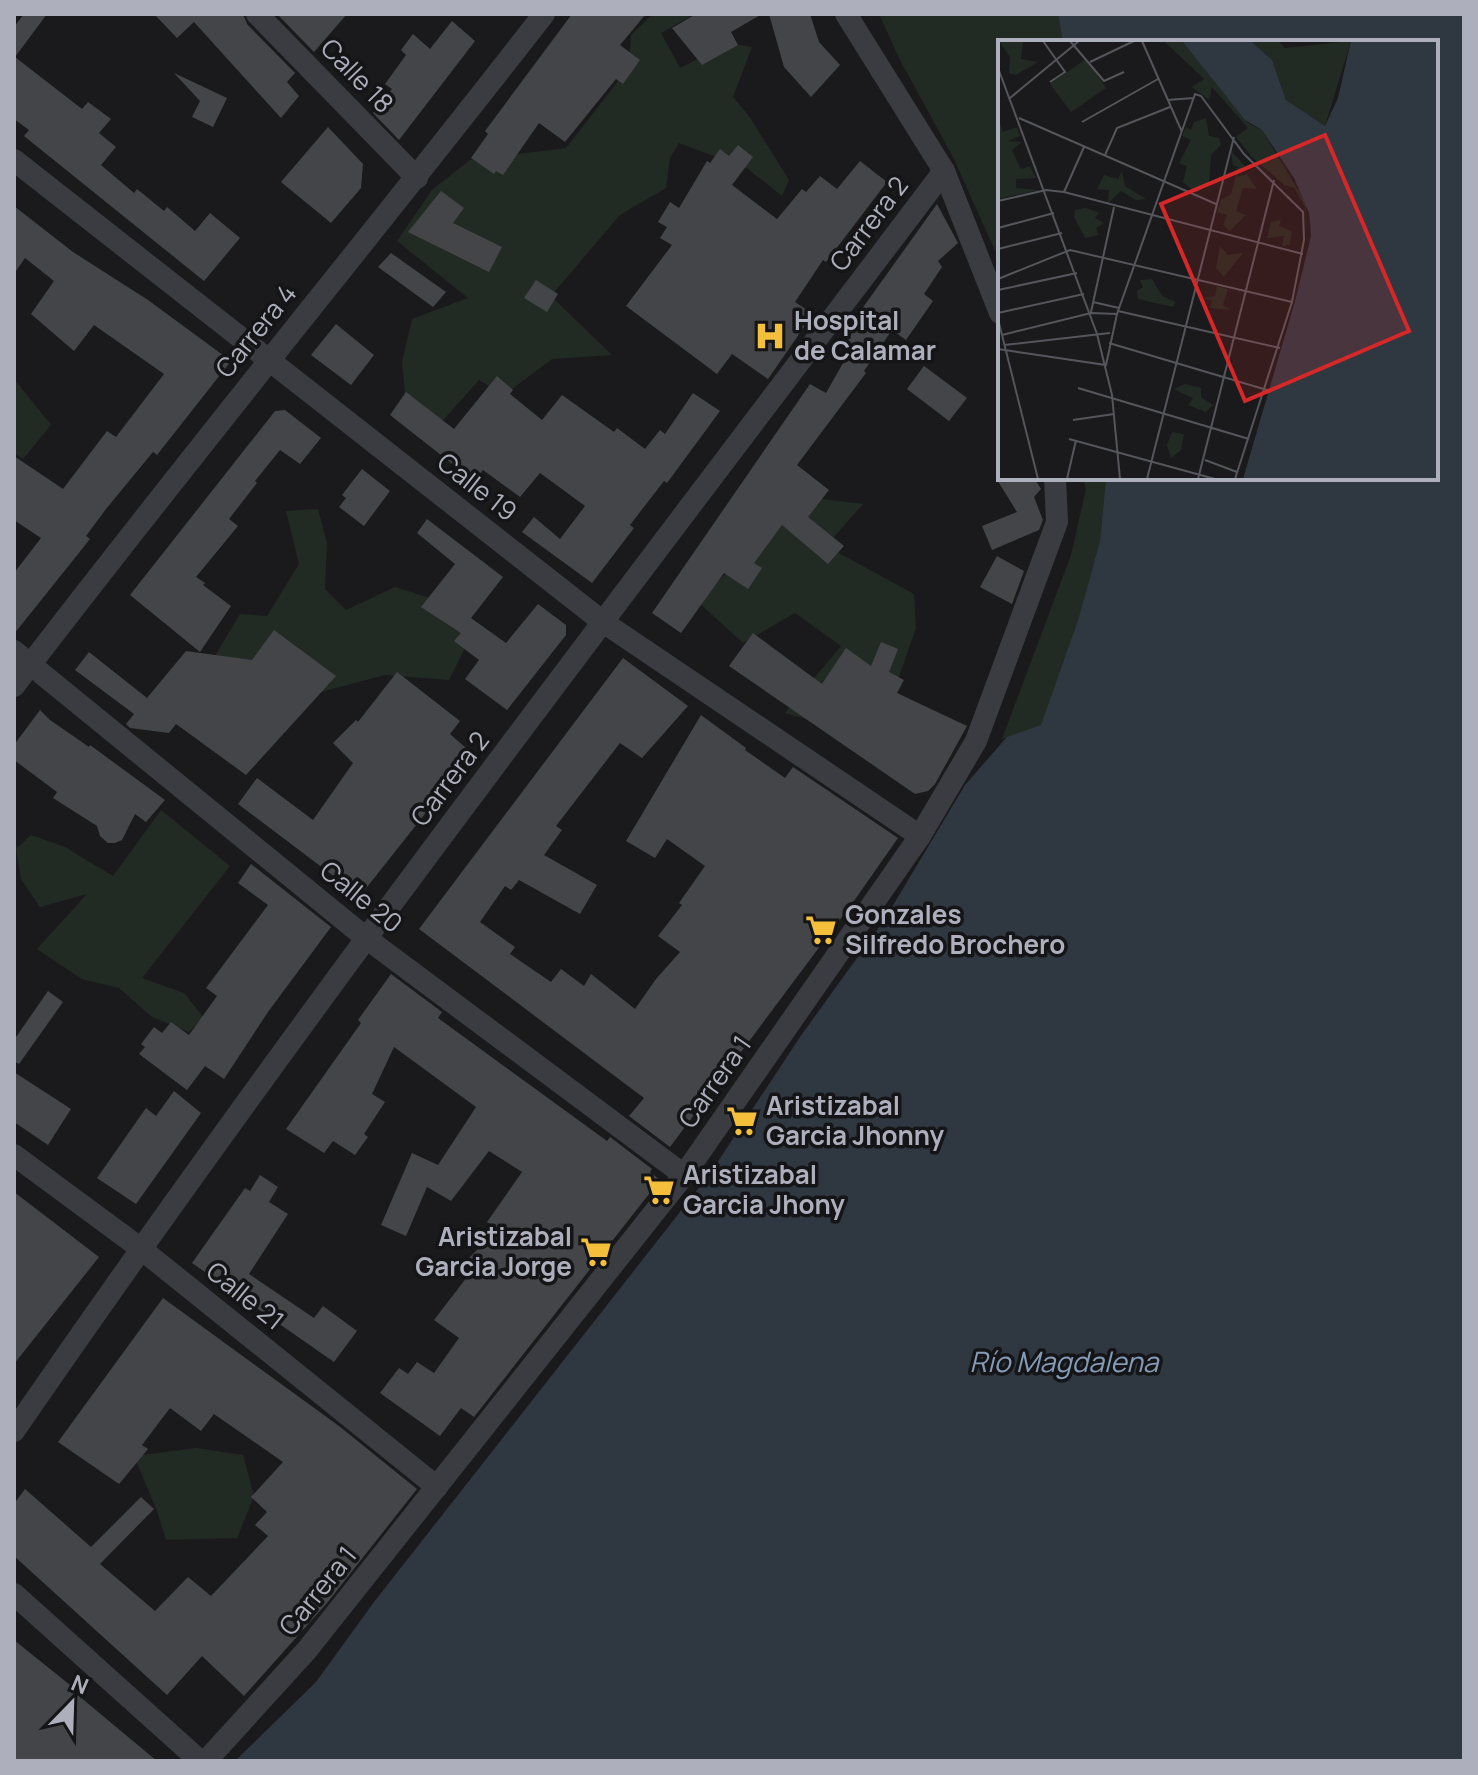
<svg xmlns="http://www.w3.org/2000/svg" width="1478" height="1775" font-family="Manrope,sans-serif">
  <rect width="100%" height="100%" fill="#1a1a1c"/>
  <g fill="#222b23">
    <path d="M653 14H694L661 33 680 68 729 43 752 47 733 97 749 116 789 180 782 196 748 169 679 143 670 158 666 188 620 215 551 296 612 355 552 359 504 395 479 380 437 427 406 405 402 362 412 319 468 298 397 241 432 190 470 160 566 148 629 67 631 35Z"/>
    <path d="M879 14H1058L1063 42H1000V256L996 253 954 159 899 58Z"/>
    <path d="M14 379 51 425 23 459 14 453Z"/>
    <path d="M1083 478H1106L1100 541 1078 620 1041 726 1002 739 1071 555 1086 489Z"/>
    <path d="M782 494 863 504 826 546 914 594 916 628 889 705 855 732 785 713 841 646 795 613 743 643 697 601 735 565Z"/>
    <path d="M318 509 327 543 325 589 346 610 395 587 433 599 470 638 449 680 385 675 317 693 212 661 240 614 267 616 299 564 286 511Z"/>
    <path d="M161 810 230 866 142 978 184 993 203 1017 189 1032 152 1017 119 988 82 979 37 949 87 894 40 907 21 879 16 849 31 835 65 847 113 876Z"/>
    <path d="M196 1448 243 1455 254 1496 237 1538 166 1540 157 1511 134 1456Z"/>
  </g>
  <path fill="#2f3841" d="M1058 14H1464V1761H235L316 1682 374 1602 709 1175 800 1037 883 922 965 785 1007 737 1041 725 1078 620 1100 541 1106 478H1436V42H1063Z"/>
  <g fill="#444549">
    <path d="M24 14H47L15 57 82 109 88 102 111 119 99 133 116 147 101 165 134 193 137 189 164 211 167 207 195 231 210 213 240 238 204 281 24 136 29 130 14 119V27Z"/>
    <path d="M154 14H243L247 24 295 73 287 82 299 96 281 118 194 22 177 38Z"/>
    <path d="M277 14H347L314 52Z"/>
    <path d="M572 14H646L620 45 640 60 623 84 616 79 565 142 539 123 503 175 496 171 494 174 471 158 488 134 485 131Z"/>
    <path d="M696 14H762L731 32 738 45 702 65 672 28Z"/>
    <path d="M769 14H810L819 42 840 65 811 97 784 67Z"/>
    <path d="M452 21 475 41 399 140 373 113 392 89 385 84 406 55 401 50 413 34 430 49Z"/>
    <path d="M174 73 227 98 213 127 192 117 200 101Z"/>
    <path d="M328 127 363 164 361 188 331 223 281 182Z"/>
    <path d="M738 145 753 157 732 185 777 219 802 189 806 192 820 176 837 189 860 161 887 182 826 262 823 260 795 302 813 314 768 379 732 354 717 374 626 306 672 245 660 238 667 227 658 222 670 202 679 208 707 161 710 163 720 149 729 156Z"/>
    <path d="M441 191 464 208 453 223 502 247 489 272 408 232Z"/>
    <path d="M937 204 958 243 938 261 942 267 924 294 933 301 906 340 892 330 864 371 866 373 797 465 829 490 808 517 844 546 828 564 782 525 754 563 762 568 748 589 724 573 681 633 652 613 810 384 826 393 851 349 839 341Z"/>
    <path d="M14 206 73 252 148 300 231 361 157 455 153 452 106 509 86 536 90 539 14 634V573L41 538 14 520V456L63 489 107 431 116 437 164 374 94 325 74 351 31 314 54 281 25 258 14 274Z"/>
    <path d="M391 253 446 292 433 307 378 267Z"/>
    <path d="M536 280 558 294 547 312 524 298Z"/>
    <path d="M336 324 374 355 351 385 311 355Z"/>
    <path d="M924 366 967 398 949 421 907 389Z"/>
    <path d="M497 376 513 390 510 394 542 420 562 395 614 432 617 428 645 449 660 430 665 434 693 393 720 411 667 483 664 481 630 525 634 528 592 583 522 532 534 517 560 539 585 506 540 473 520 497 483 470 474 481 390 415 406 392 454 429Z"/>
    <path d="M285 410 321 438 300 464 280 450 255 481 257 483 229 519 238 526 196 577 205 583 203 585 231 606 200 652 130 595 275 411Z"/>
    <path d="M362 469 390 491 364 526 339 507 346 498 342 495Z"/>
    <path d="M996 478H1034L1041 489 1034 497 1043 520 1039 530 992 550 982 526 1017 512Z"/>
    <path d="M427 519 503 577 471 618 506 643 538 604 566 625V635L507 710 465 679 479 660 454 641 461 633 421 607 455 564 417 533Z"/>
    <path d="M997 556 1024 571 1012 604 980 587Z"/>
    <path d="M274 630 336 676 246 775 176 724 169 733 130 728 126 724 134 714 75 670 89 652 147 698 186 651 252 660Z"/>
    <path d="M753 633 822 684 846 648 871 666 881 642 898 649 889 672 904 680 897 693 967 726 935 784 928 791 915 794 729 666Z"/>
    <path d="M623 658 688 706 642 758 620 743 556 826 562 830 544 855 597 885 580 914 519 880 511 890 505 886 480 922 515 947 510 954 551 982 561 969 584 986 591 974 635 1009 656 979 680 952 658 936 682 905 679 903 705 866 667 839 655 858 626 841 701 715 746 748 745 750 785 778 793 767 898 838 856 898 670 1147 629 1116 644 1098 419 929Z"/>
    <path d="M397 672 460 721 450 734 466 748 438 787 443 791 360 896 238 804 257 778 313 820 353 763 333 743 356 720 358 722Z"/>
    <path d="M40 710 50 720 89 747 90 745 165 800 146 822 135 814 122 840 115 843H108L100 836 97 826 53 798 57 792 14 760V745Z"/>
    <path d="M251 864 331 927 268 1012 224 1079 205 1066 187 1090 139 1054 145 1047 141 1044 154 1027 162 1033 171 1022 189 1035 217 996 206 988 268 905 238 883Z"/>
    <path d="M391 974 442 1012 438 1018 607 1141 610 1137 652 1169 650 1172 660 1180 474 1417 461 1408 440 1436 380 1393 399 1368 408 1374 417 1362 434 1373 459 1338 434 1320 477 1264 469 1258 485 1242 482 1240 492 1225 487 1222 522 1172 489 1151 451 1201 427 1187 406 1236 381 1225 412 1153 438 1165 476 1107 394 1047 372 1094 385 1102 364 1134 368 1137 355 1155 333 1141 324 1153 286 1129 361 1023 358 1020Z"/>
    <path d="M48 991 63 1002 19 1064 14 1061V1040Z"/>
    <path d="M14 1072 71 1109 48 1145 14 1122Z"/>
    <path d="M174 1091 201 1113 136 1204 97 1178 146 1108 156 1116Z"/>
    <path d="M260 1175 278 1187 269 1202 288 1214 249 1274 314 1318 323 1306 357 1331 334 1362 192 1263 245 1188 250 1191Z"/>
    <path d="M14 1192 99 1257 14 1364Z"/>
    <path d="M163 1298 339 1426 417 1489 327 1603 244 1696 202 1656 167 1695 14 1556V1504L25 1489 91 1547 141 1497 154 1509 100 1564 155 1611 188 1577 211 1596 268 1536 255 1525 267 1512 251 1497 283 1462 214 1414 201 1431 170 1408 142 1445 148 1449 119 1484 58 1442Z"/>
    <path d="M14 1640 75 1689 73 1691 157 1761H14Z"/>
  </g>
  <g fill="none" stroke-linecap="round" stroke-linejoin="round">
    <g stroke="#3b3c41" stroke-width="22">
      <path d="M257 14 417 178"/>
      <path d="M846 14 944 171 1000 313"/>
      <path d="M14 160 603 622 920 836"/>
      <path d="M14 651 366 938 684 1175"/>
      <path d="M14 686C187 459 369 239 544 14"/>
      <path d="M14 1155 140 1248 437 1487"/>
      <path d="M14 1431C310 1001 629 588 944 171"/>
      <path d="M14 1594 200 1761"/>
      <path d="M206 1761 307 1650 684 1175 920 836 976 741 1057 522 1055 478"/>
    </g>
  </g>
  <defs>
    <symbol id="hospital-bare" viewBox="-9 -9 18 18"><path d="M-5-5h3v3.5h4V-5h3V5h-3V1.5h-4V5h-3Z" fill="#f4bf3a" stroke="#151517" stroke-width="2.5" paint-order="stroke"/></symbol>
    <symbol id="supermarket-bare" viewBox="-9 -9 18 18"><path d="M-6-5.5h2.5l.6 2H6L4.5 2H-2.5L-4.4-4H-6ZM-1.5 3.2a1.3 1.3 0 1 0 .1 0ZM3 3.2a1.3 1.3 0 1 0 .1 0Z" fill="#f4bf3a" stroke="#151517" stroke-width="2.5" paint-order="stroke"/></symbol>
  </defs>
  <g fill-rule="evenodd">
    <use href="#hospital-bare" x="748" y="314" width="44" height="44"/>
    <use href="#supermarket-bare" x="799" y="908" width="44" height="44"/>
    <use href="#supermarket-bare" x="720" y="1099" width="44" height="44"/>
    <use href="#supermarket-bare" x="637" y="1168" width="44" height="44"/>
    <use href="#supermarket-bare" x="574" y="1230" width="44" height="44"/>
  </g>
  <g text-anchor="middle" stroke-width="7" stroke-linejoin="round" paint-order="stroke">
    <g font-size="26" fill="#adb0bc" stroke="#151517">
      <text transform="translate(357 76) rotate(46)" y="9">Calle 18</text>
      <text transform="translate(869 224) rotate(-53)" y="9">Carrera 2</text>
      <text transform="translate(256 331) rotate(-51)" y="9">Carrera 4</text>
      <text transform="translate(477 487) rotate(38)" y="9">Calle 19</text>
      <text transform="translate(450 779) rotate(-53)" y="9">Carrera 2</text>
      <text transform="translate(361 897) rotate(39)" y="9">Calle 20</text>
      <text transform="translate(715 1082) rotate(-55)" y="9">Carrera 1</text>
      <text transform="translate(245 1296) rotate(39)" y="9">Calle 21</text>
      <text transform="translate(318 1591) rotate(-51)" y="9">Carrera 1</text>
    </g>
    <g font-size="26" font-weight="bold" fill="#adb0bc" stroke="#151517" text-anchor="start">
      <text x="794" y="330">Hospital<tspan x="794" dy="30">de Calamar</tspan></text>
      <text x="845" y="924">Gonzales<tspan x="845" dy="30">Silfredo Brochero</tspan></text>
      <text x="766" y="1115">Aristizabal<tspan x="766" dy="30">Garcia Jhonny</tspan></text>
      <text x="683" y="1184">Aristizabal<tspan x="683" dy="30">Garcia Jhony</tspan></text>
      <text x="572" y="1246" text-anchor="end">Aristizabal<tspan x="572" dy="30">Garcia Jorge</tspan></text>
    </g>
    <g font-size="28" font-style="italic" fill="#849cb7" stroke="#151517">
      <text x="1064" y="1372">Río Magdalena</text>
    </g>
  </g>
  <g transform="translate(998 40)">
    <rect width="440" height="440" fill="#1a1a1c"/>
    <path d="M1 1 25 2 23 19 40 22 18 35 11 33 12 17ZM166 1H184L250 83 264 90 308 163 309 199 307 167 296 148 286 145 254 117 238 97 250 88 214 47 211 60 194 47 206 39ZM253 1H280L287 8 353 1 327 86 288 60 274 20ZM88 19 108 48 73 72 52 44ZM0 77 5 92 19 87 22 96 10 101 24 102 14 110 23 129 32 126 38 138 18 139V148L41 150 0 159ZM208 78 211 96 221 98 223 105 213 115 211 145 198 153 185 142 189 126 181 123 193 100 184 96 188 87 193 90 196 82ZM233 111 247 126 238 137 249 134 259 149 245 148 238 171 248 175 232 191 225 185 229 175 219 172 223 160 233 154 240 127 235 125ZM124 131 127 146 148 159 138 160 123 151 110 163 111 150 99 149 106 135 120 139ZM88 168 101 173 97 178 106 183 98 188 100 195 87 198 76 177 77 170ZM283 180 281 186 294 191 292 205 284 206 286 196 269 198 273 182ZM222 206 230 215 245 213 226 237 218 228ZM154 239 164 256 177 262 175 267 140 259 139 251 145 247 142 240ZM219 246 230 249 225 265 233 270 212 268 214 261 205 258 217 256ZM187 344 203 348V357L215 365 208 372 190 365 195 358 176 349ZM174 392 186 394 183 410 173 418 169 405Z" fill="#222b23"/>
    <path d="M184 1H253L274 20 288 60 327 86 340 58 353 1H440V439H245L297 261 313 196 311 173 296 138 264 90 247 80Z" fill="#2f3841"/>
    <path fill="none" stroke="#55565c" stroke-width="2" d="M45 1 67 32 52 42M72 1 106 41 126 32M144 1 184 92M92 22 136 1M0 28 99 294 114 355 122 439M12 58 81 1M169 60 196 58M21 78 218 164M84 82 160 39M107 115 119 88 172 67M66 152 86 107M0 161 48 150 66 152 305 214M0 188 56 173M0 209 64 193M0 239 72 210 294 262M0 250 79 233M95 262 121 268M120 271 282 308M93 272 116 167M0 273 86 254M0 279 40 439M4 295 93 273 119 274M111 303 269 350M6 305 112 293M0 309 108 325 119 274 197 54 203 56 246 114 305 172 306 200 294 262 237 439M80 348 251 399M75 380 116 374M71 399 217 439M207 420 239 432M69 439 78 400M149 439 236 97M200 439 276 140"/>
    <path fill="#d62828" fill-opacity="0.15" stroke="#d62828" stroke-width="4" d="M327 95 411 291 247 361 163 164Z"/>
    <rect width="440" height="440" fill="none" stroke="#adb0bc" stroke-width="4"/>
  </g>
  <rect width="1478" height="1775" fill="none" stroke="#adb0bc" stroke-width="32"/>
  <g transform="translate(72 1703) rotate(23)" stroke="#151517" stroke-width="6" paint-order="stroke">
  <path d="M0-6L14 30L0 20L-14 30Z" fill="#adb0bc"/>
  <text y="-12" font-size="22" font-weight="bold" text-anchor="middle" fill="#adb0bc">N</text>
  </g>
</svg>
